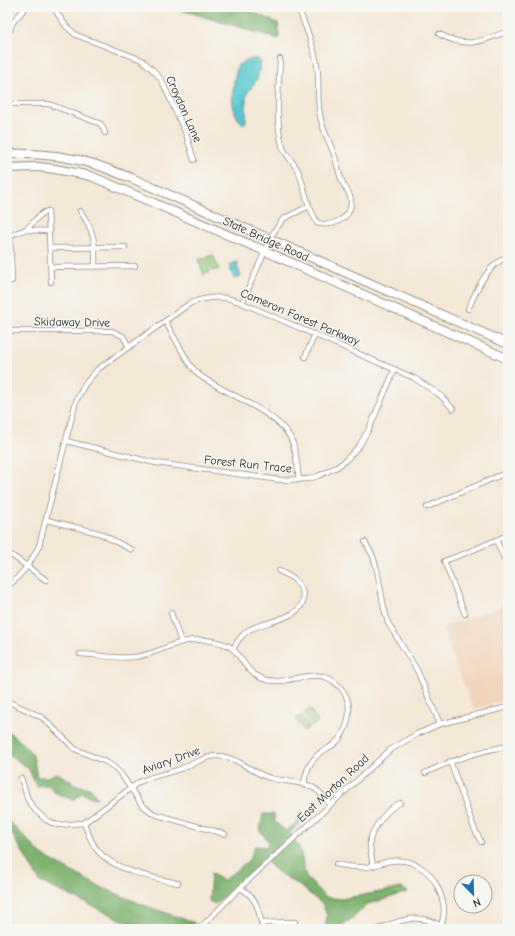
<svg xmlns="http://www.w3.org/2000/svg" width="515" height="936" font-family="'Comic Neue',sans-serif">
  <rect width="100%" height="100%" fill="#f6f6f2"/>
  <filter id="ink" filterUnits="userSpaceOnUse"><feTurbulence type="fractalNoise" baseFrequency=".025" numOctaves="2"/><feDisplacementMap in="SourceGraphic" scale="8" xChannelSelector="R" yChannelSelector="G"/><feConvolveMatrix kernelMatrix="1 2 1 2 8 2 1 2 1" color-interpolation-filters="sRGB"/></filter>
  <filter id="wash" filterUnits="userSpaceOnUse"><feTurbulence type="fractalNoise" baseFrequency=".012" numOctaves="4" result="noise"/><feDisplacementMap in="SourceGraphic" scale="16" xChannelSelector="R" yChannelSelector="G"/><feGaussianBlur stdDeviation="0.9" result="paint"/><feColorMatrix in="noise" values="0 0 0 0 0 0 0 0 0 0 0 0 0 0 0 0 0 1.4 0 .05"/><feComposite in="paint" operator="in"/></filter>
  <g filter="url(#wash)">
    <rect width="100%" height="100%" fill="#f4e8d7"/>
    <path fill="#f0d5bc" d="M508 604V698L474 710 442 628Z"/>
    <g fill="#9dcf7f" stroke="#647d55">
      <path d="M213 255 219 269 212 271 207 257Z"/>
      <path d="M205 258 210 272 204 275 198 260Z"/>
      <path d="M310 709 318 722 312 726 304 713Z"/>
      <path d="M302 715 310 727 304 731 296 719Z"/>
    </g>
    <g fill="#7eb26e" stroke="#546e4c">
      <path d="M171 7H241L278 23 279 39Z"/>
      <path d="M7 731 18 739 33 755 37 777H48L57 773 77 785 92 789 97 798 91 797 82 793 73 800 54 792 49 785 36 786 29 769 13 757 7 755Z"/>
      <path d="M318 805 290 833 300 849 306 877 325 897 341 899 402 888 408 892 368 904 354 917 337 929H325L327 916 323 905 303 888 278 872 265 860 215 904 209 901 211 873 223 881 249 860 255 846 266 847 269 842 260 831 263 814H274L275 822 286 831Z"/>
      <path d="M7 819 42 855 96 885 146 906 195 923 189 929H142L40 882 7 825Z"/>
    </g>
    <g fill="#5ac8cf" stroke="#427a7d">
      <path d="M257 58 261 62 257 79 248 92 246 98V122L243 124C227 111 233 82 238 65L246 61Z"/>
      <path d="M237 262 238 265 237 266 241 276 234 279 229 265Z"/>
    </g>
  </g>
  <g filter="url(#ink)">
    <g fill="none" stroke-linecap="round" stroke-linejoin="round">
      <defs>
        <g id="street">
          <path d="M53 7 66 26 76 35 142 60 155 72 162 81 186 134 194 160"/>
          <path d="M10 30 13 22 26 7"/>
          <path d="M439 34C468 49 480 42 508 31"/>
          <path d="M280 59C279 84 275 121 282 145 284 154 294 162 298 171 303 182 305 194 309 206"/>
          <path d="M7 104H49L101 124 105 133"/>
          <path d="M80 211C94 230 96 244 95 266"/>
          <path d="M25 230 50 231"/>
          <path d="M10 235 12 281"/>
          <path d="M7 236C13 234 20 232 26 229 34 224 38 213 48 211L51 282"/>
          <path d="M50 248 125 247"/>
          <path d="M51 267 135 266"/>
          <path d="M242 303 265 251 269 239 283 219 309 206 317 223C331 227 350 220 351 203 352 194 345 189 342 181 339 173 337 165 335 157 331 145 324 133 321 120 316 102 320 83 317 65 314 45 305 26 298 7"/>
          <path d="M468 309C478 288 485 267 508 256"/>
          <path d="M165 321 190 365 199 375C224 393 277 412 290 437 297 450 297 466 299 480"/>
          <path d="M7 331H112L123 336 129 347"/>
          <path d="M305 357 315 334"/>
          <path d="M66 441 156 463 281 480 308 479 318 476 337 467 345 461 359 446 369 429 395 369"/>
          <path d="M427 507 508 472"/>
          <path d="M47 520 99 533 132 550"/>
          <path d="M496 540 508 567"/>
          <path d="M365 542 373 556 377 570 384 608 388 623 417 670 440 724"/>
          <path d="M7 552 46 580"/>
          <path d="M7 587C21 576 31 563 39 546L76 401 85 384 98 369 189 304C207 296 224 295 242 303L414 378 440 395 453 409"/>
          <path d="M171 613 181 642"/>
          <path d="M465 614 444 561 466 553 508 535"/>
          <path d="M233 649C237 642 241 635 249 630 263 621 308 619 303 594 300 581 290 576 279 571"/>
          <path d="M80 654C98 655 117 659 135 657 159 654 180 637 205 640 214 641 228 644 234 650 243 660 247 672 261 678 288 690 315 661 339 686 345 692 349 701 349 710 349 724 343 737 333 745 329 748 324 750 320 753 310 761 305 772 304 785"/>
          <path d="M7 701 29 711 43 718 75 749 106 762 114 767 121 774 142 805 154 814 225 834"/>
          <path d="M450 761 474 828 481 842"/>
          <path d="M425 773C452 760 478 751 508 746"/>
          <path d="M21 778 28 800 35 810 46 820 57 825 84 823 139 782C152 776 166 774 180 769 192 765 204 756 217 756 237 756 252 773 270 778 283 782 302 781 312 787 320 791 325 798 330 804"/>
          <path d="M84 823C88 833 91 843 98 851 115 871 154 878 178 883"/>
          <path d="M336 864C346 866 357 868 367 867 375 866 383 862 391 861 411 858 430 869 438 888 445 904 446 912 440 929"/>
          <path d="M373 866C372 858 369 848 370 840 373 828 388 807 400 803"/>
          <path d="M240 888C259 898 258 911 263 929"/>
          <path d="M261 923 295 922"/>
          <path d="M199 929 240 888 390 750 417 734 440 724 508 707"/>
          <path d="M378 929C401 920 418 912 441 926"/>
        </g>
        <g id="highway">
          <path d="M7 154C35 153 67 156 94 164 106 168 117 173 129 177L508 344"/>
          <path d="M7 168 38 167 55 169 91 176 265 251 508 359"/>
        </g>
      </defs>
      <use href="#street" stroke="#908a81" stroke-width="6"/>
      <use href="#highway" stroke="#908a81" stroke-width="10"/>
      <use href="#street" stroke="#fff" stroke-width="4.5"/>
      <use href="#highway" stroke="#fff" stroke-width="8"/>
    </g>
  </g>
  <g text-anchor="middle" stroke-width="3" stroke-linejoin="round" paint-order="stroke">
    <g font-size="12" fill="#2b2b2b" stroke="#f6f6f2">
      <text transform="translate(184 109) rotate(66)" y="4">Croydon Lane</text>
      <text transform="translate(266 239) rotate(24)" y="4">State Bridge Road</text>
      <text transform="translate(300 317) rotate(23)" y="4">Cameron Forest Parkway</text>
      <text transform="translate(72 322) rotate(1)" y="4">Skidaway Drive</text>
      <text transform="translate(248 464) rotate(6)" y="4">Forest Run Trace</text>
      <text transform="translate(171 760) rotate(-20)" y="4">Aviary Drive</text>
      <text transform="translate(333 788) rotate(-43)" y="4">East Morton Road</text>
    </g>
  </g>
  <rect width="515" height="936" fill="none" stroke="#f6f6f2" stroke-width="24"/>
  <g transform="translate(473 894) rotate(157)"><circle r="19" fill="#f6f6f2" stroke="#a5a5a2"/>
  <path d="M0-3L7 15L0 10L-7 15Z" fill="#1f6fb2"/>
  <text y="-6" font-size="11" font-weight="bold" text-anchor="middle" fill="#2b2b2b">N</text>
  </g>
</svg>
